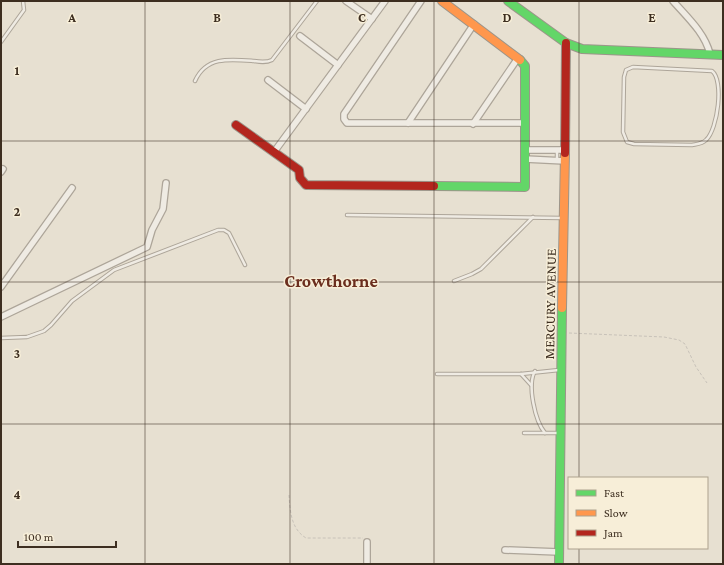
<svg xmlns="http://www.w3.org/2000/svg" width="724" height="565" font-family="'Crimson Pro',serif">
  <rect width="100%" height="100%" fill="#e7e0d1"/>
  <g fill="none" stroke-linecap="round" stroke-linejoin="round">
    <defs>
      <g id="lane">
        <path d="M1 42 24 10 23 1"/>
        <path d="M633 67 712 71C724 80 718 129 706 140 702 144 697 144 692 145L634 144 627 142 623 132 624 77 626 70Z"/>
        <path d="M195 81C206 56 230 59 254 61 260 62 266 63 272 60L317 1"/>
        <path d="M557 150V161"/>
        <path d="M347 215 562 218"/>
        <path d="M454 281 472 274 481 269 533 217"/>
        <path d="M1 338 27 337 44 331 51 325 72 301 114 270 218 230H224L229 233 245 265"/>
        <path d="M535 371C527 385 535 421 545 433"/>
        <path d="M437 374H521L559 370"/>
        <path d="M521 374 531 385"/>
        <path d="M524 433H559"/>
      </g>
      <g id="street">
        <path d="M346 1 372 19"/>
        <path d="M421 1 344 114V119L347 123H524"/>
        <path d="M673 1C687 17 705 33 710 54"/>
        <path d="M300 36 338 65"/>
        <path d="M268 80 306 109"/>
        <path d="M408 123 474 24"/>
        <path d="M473 124 518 58"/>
        <path d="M525 150H565"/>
        <path d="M274 152 385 1"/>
        <path d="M525 159 565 161"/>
        <path d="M1 172 3 169"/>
        <path d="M1 287 72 188"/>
        <path d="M1 317 147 247 152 230 163 209 166 183"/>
        <path d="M505 550 559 552"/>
        <path d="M367 564V542"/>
      </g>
      <g id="fast">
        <path d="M508 1 566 43 582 49 723 55"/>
        <path d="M434 186 525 187V66L520 60"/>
        <path d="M559 564 562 308"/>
      </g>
      <g id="slow">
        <path d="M442 1 520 60"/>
        <path d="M562 308 565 153"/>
      </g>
      <g id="jam">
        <path d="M236 125 299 170 300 178 306 185 434 186"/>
        <path d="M565 153 566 43"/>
      </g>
    </defs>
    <use href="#lane" stroke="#ada599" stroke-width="4.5"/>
    <use href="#street" stroke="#ada599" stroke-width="8"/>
    <use href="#fast" stroke="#9c958a" stroke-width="10"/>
    <use href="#slow" stroke="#9c958a" stroke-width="10"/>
    <use href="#jam" stroke="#9c958a" stroke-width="10"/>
    <g stroke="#c8c2b9" stroke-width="1" stroke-dasharray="3 2" stroke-linecap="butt">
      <path d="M569 333 664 337 679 340 685 344 696 367 707 383"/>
      <path d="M289 495C290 511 291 529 306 538H363"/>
    </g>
    <use href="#lane" stroke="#efebe3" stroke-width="2.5"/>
    <use href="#street" stroke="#efebe3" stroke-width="5.5"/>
    <use href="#fast" stroke="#63d668" stroke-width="8"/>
    <use href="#slow" stroke="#ff974d" stroke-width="8"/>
    <use href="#jam" stroke="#b3261e" stroke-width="8"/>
  </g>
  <path fill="none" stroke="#3d2e20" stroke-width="1" stroke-opacity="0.55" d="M145 1V564M290 1V564M434 1V564M579 1V478M1 141H723M1 282H723M1 424H723M579 548V564"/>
  <g text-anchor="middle" stroke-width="3" stroke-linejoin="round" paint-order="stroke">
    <g font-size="14" fill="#3d2e20" stroke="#f7eed8">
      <text transform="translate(550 304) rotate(-89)" y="5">MERCURY AVENUE</text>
    </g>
    <g font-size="18" font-weight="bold" fill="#6b2e1e" stroke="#f7eed8">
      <text x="331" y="287">Crowthorne</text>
    </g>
  </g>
  <g font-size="13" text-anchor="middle" font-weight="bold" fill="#3d2e20" stroke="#f7eed8" stroke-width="3" stroke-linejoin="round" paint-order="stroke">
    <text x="72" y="22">A</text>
    <text x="217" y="22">B</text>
    <text x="362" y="22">C</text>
    <text x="507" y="22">D</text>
    <text x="652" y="22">E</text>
    <text x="17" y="75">1</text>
    <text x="17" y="216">2</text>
    <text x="17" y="358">3</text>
    <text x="17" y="499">4</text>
  </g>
  <rect width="724" height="565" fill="none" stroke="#3d2e20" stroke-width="4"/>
  <rect x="568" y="477" width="140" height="72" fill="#f7eed8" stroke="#ada18e"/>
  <rect x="576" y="490" width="20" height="6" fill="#63d668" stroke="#ada18e"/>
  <text x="604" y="497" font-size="12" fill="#3d2e20">Fast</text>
  <rect x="576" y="510" width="20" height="6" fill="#ff974d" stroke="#ada18e"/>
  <text x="604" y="517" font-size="12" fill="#3d2e20">Slow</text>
  <rect x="576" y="530" width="20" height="6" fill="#b3261e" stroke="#ada18e"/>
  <text x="604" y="537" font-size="12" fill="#3d2e20">Jam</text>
  <path d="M18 541v6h98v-6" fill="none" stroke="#3d2e20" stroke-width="2"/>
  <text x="24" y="541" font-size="12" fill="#3d2e20" stroke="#f7eed8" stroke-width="3" paint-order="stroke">100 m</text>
</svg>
